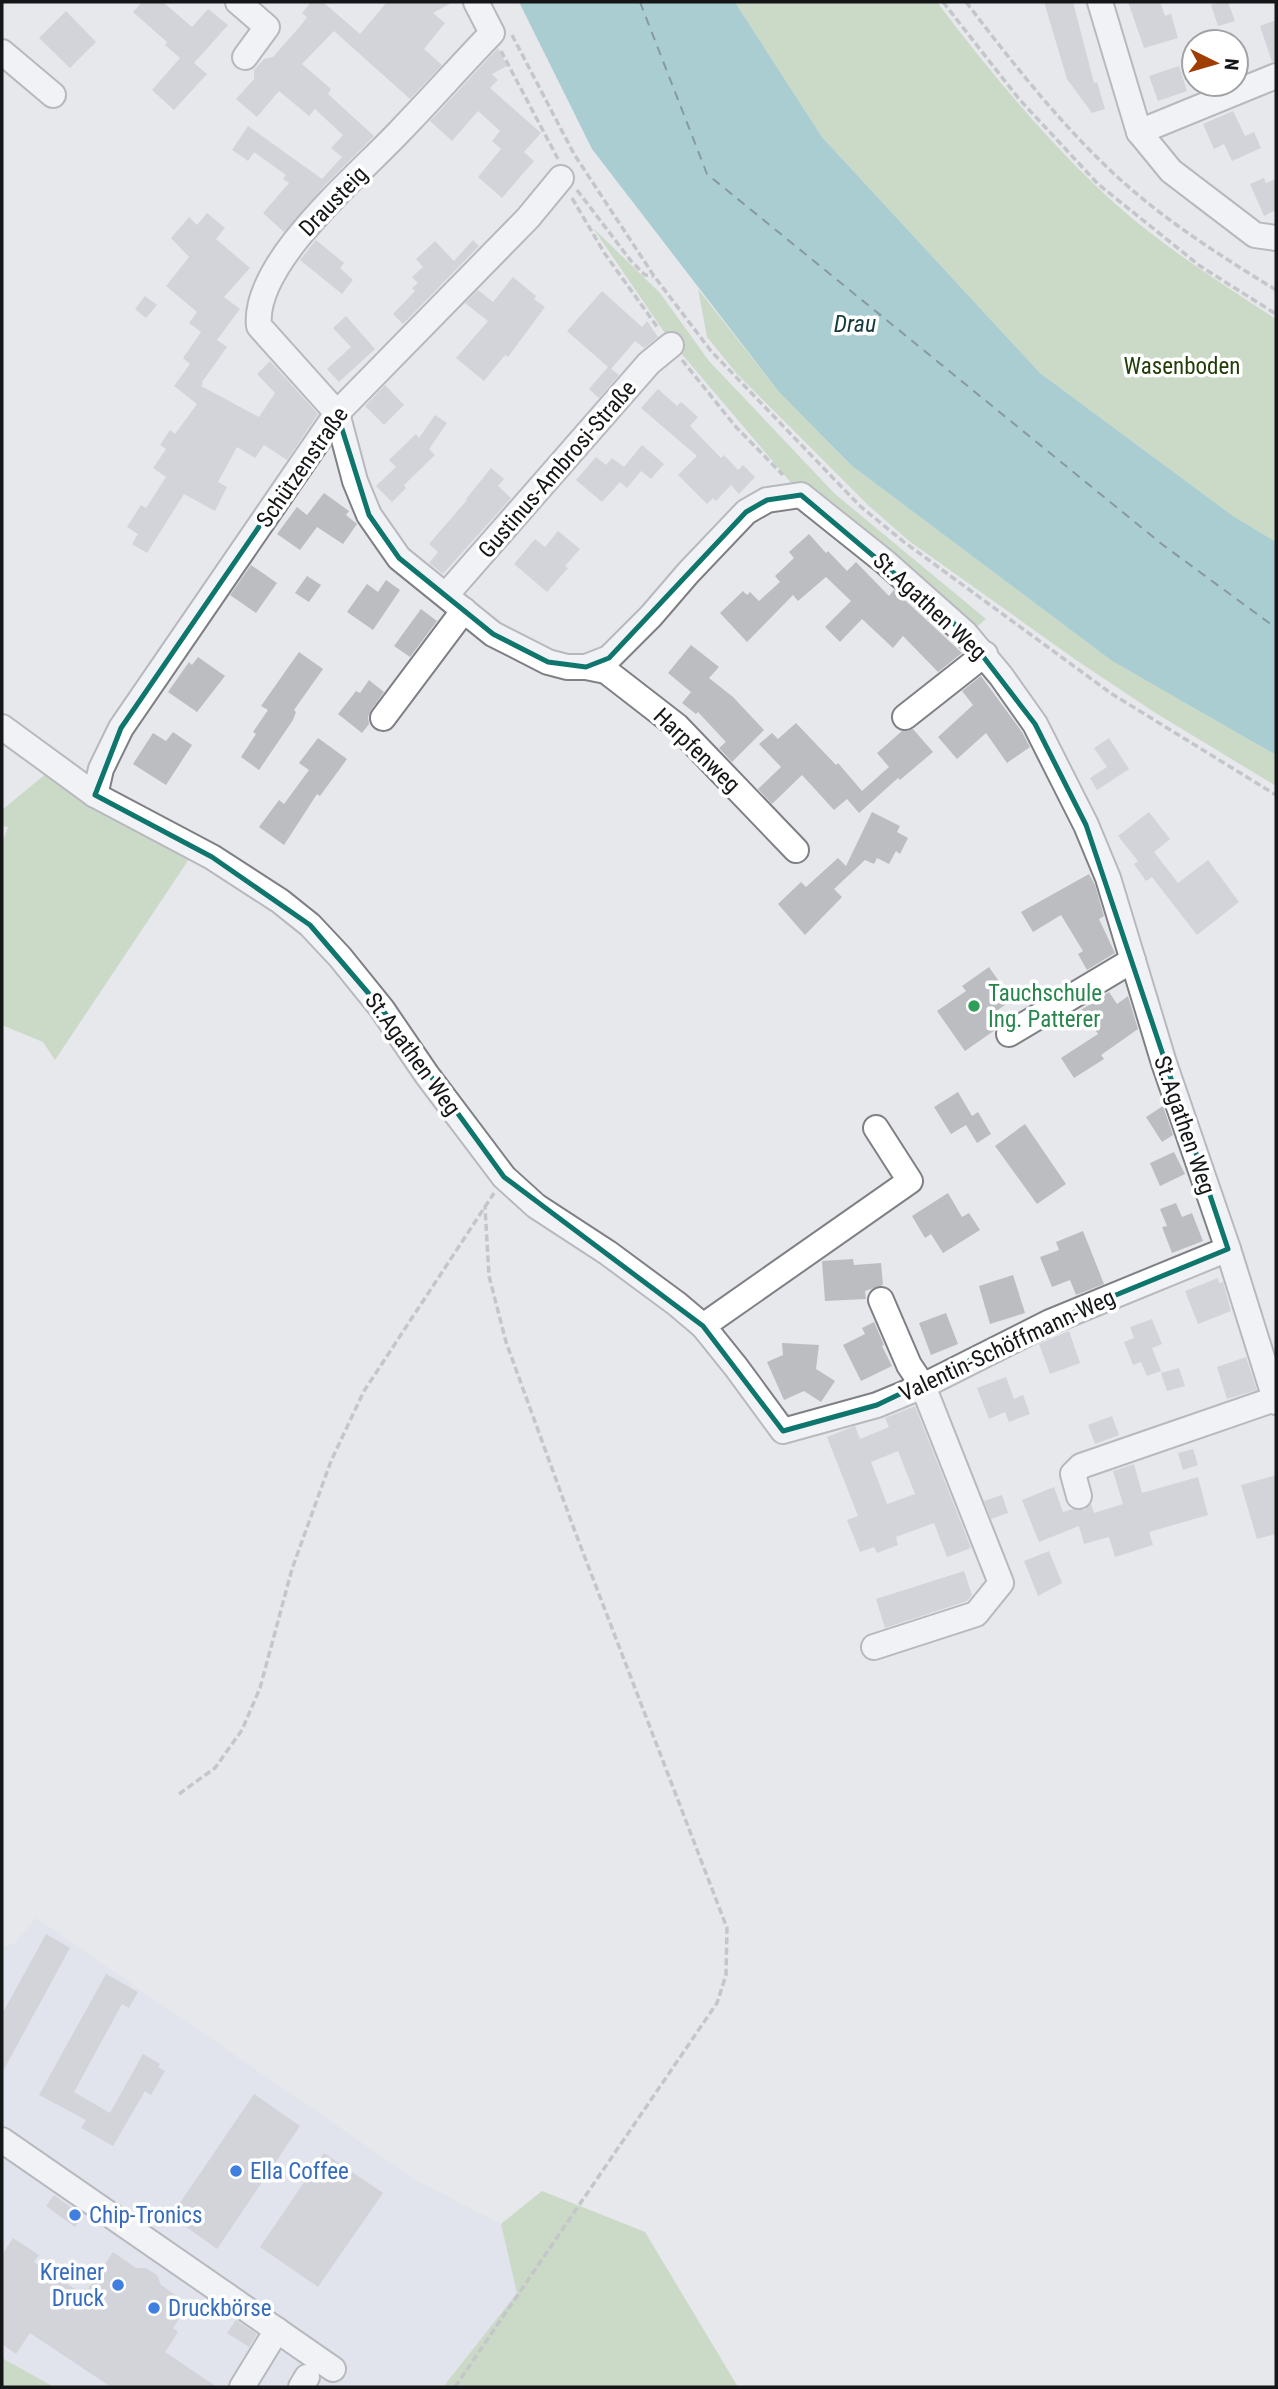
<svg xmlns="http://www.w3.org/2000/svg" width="1278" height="2389" font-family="'Roboto Condensed',sans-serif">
  <rect width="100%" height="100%" fill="#e6e8ec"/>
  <path fill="#dce0ec" d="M36 1918 417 2181 501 2224 518 2292 443 2387H54L2 2358V1947L14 1944Z"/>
  <g fill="#abc999">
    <path d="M735 2H937C986 67 1038 130 1097 187 1150 238 1214 279 1276 319V542L1233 516 1040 373 822 137Z"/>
    <path d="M593 228 660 293 709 361 835 494 986 619 972 631 793 485 669 339Z"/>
    <path d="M698 289 779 392 852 466 1112 661 1276 755V786L1154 712 1079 662 909 541 868 505 737 374 707 337Z"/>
    <path d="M47 773 193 853 55 1060 43 1042 2 1025V843L8 827 2 826V810Z"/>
    <path d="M542 2191 645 2232 738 2387H443L517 2293 501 2224Z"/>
    <path d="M2 2358 54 2387H2Z"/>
  </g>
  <path fill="#60aeb0" d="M519 2H735L822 137 1040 373 1233 516 1276 542V755L1112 661 852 466 779 392 592 149Z"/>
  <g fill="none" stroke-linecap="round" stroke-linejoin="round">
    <path stroke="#163c3d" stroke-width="2" stroke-dasharray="9 7" stroke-linecap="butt" d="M640 2 707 174 1163 545 1276 628"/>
  </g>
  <g fill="#bbbdc1" fill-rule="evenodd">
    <path d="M142 2H163L192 27 208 9 228 25 194 63 207 74 174 110 152 90 180 58 165 45 167 42 133 12Z"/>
    <path d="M311 2H323L360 34 387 2H453L433 13 445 23 424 49 442 65 410 99 334 31 302 64 331 89 328 94 374 136 325 185 284 232 263 213 289 183 283 179 286 175 254 152 248 161 232 150 248 126 322 179 342 157 331 148 343 135 315 109 309 116 279 91 257 117 236 99 254 79V70L264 59 273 57 302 24 307 17 302 13Z"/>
    <path d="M1044 2H1073L1094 83 1097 82 1105 109 1092 113 1067 79Z"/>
    <path d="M1128 2H1160L1165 16 1171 14 1178 38 1144 48Z"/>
    <path d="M1220 2H1228L1235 21 1218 26 1211 5Z"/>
    <path d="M66 11 96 42 70 68 39 38Z"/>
    <path d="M1276 20V61L1272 62 1260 26Z"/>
    <path d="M498 48 507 66 492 74 498 80 490 88 541 133 524 152 534 161 502 198 478 177 501 149 492 141 500 131 478 111 452 141 430 121Z"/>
    <path d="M1179 66 1187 91 1158 101 1149 76Z"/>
    <path d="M1233 111 1245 136 1254 132 1261 148 1232 161 1224 144 1214 149 1203 124Z"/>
    <path d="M1264 178 1266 183 1276 179V210L1264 216 1250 184Z"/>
    <path d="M207 213 225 228 216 239 250 268 224 297 240 309 217 340 227 347 202 382 203 384 201 386 259 417 275 393 257 374 270 361 318 414 287 460 264 445 255 458 237 447 218 482 227 487 215 511 184 494 147 553 132 544 138 534 127 527 141 505 146 508 166 477 153 468 166 449 160 445 170 430 175 434 197 404 174 386 190 364 183 358 201 332 189 323 197 312 166 286 189 257 171 238 189 217 197 225Z"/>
    <path d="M316 240 344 263 340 268 353 280 342 294 300 260Z"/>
    <path d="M473 240 479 246 403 324 393 314 415 291 412 288 418 283 412 277 423 267 416 259 435 241 454 261Z"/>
    <path d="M513 277 536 296 534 299 545 307 508 357 505 355 484 381 456 358 488 321 465 303 478 290 493 302Z"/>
    <path d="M602 291 642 327 647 321 658 337 644 348 635 341 611 369 619 375 599 398 589 389 608 367 567 331Z"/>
    <path d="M145 296 157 305 146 318 135 309Z"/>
    <path d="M346 316 375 349 339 382 327 369 351 347 333 328Z"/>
    <path d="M385 385 404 405 384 425 365 406Z"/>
    <path d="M658 389 677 406 681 402 698 417 690 426 721 458 724 455 738 470 743 465 755 477 739 494 731 485 716 501 713 498 707 504 678 475 697 456 641 408Z"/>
    <path d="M435 415 447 423 429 449 435 455 404 485 406 488 392 502 376 486 396 467 389 460 416 434 419 438Z"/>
    <path d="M642 445 664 464 651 479 641 471 627 488 620 482 602 502 576 480 596 457 606 465 612 458 624 467Z"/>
    <path d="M491 468 504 479 498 486 511 498 443 574 429 563 438 552 429 544 467 500 466 499Z"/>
    <path d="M324 493 349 511 346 515 357 524 343 544 317 527 300 550 277 534 297 507 307 515Z"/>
    <path d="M558 531 580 549 565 566 568 568 547 592 514 564 535 539 545 547Z"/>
    <path d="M809 534 826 553 828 551 847 571 856 562 889 596 894 590 962 653 938 672 903 636 893 648 862 619 840 642 825 627 851 601 826 577 798 601 793 595 747 642 720 613 743 591 747 595 750 592 759 601 780 582 775 576 794 558 789 552Z"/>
    <path d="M251 565 277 583 256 613 230 595Z"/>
    <path d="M307 576 321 585 309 602 295 593Z"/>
    <path d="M386 580 400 590 373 630 347 612 367 584 378 592Z"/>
    <path d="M421 609 437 621 410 657 394 646Z"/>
    <path d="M691 645 719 667 709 678 733 697 764 730 732 762 719 748 726 742 698 712 696 714 682 703 691 692 668 673Z"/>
    <path d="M299 652 323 669 294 710 296 712 293 720 259 770 241 757 256 734 253 732 268 710 261 706Z"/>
    <path d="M198 657 225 676 197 712 168 692 189 662 192 665Z"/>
    <path d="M981 676 1022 732 1030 747 1007 763 986 733 957 759 938 737 973 705 962 691Z"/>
    <path d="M369 680 384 692 371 710 368 717 369 724 362 733 338 714 356 691 360 693Z"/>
    <path d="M796 723 836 765 838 763 862 791 889 767 877 753 902 731 913 729 933 752 900 780 898 778 859 813 847 799 834 810 802 775 772 804 758 789 781 767 759 744 772 733 778 739Z"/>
    <path d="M173 732 192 745 166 785 133 764 153 733 166 741Z"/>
    <path d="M318 738 347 759 320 796 317 794 284 845 259 827 279 800 284 804 309 770 299 763Z"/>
    <path d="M1109 738 1129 769 1097 790 1090 778 1107 767 1094 748Z"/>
    <path d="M872 812 900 826 897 832 908 838 900 854 896 851 889 864 877 858 874 864 865 860 834 889 842 897 805 935 778 904 801 882 806 887 838 858 846 866Z"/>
    <path d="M1149 812 1170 839 1154 852 1178 883 1208 860 1239 902 1197 935 1152 877 1146 881 1134 864 1138 861 1118 836Z"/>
    <path d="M1089 874 1095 885 1104 916 1099 919 1115 953 1087 970 1078 954 1083 951 1061 915 1033 932 1021 912Z"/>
    <path d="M989 967 1012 1000 992 1014 999 1024 995 1030 965 1051 937 1011 966 991 962 986Z"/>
    <path d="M1109 992 1117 1004 1128 996 1138 1029 1101 1055 1104 1059 1074 1078 1061 1058 1098 1034 1081 1010Z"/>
    <path d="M958 1092 972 1116 978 1112 991 1134 977 1143 966 1125 951 1134 934 1107Z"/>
    <path d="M1163 1106 1173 1135 1162 1142 1146 1117Z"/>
    <path d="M1025 1124 1066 1184 1037 1204 995 1146Z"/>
    <path d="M1174 1152 1185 1174 1160 1186 1150 1163Z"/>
    <path d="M948 1193 962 1217 969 1213 980 1230 943 1253 931 1234 925 1238 912 1216Z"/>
    <path d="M1176 1203 1182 1217 1192 1213 1203 1241 1172 1253 1162 1227 1167 1226 1160 1209Z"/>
    <path d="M1083 1231 1104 1284 1076 1295 1070 1280 1052 1287 1040 1257 1059 1250 1056 1242Z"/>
    <path d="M853 1259 854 1265 881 1263 883 1285 865 1291 866 1299 825 1301 822 1261Z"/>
    <path d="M1013 1275 1025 1313 990 1324 979 1286Z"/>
    <path d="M1218 1278 1219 1283 1223 1282 1231 1311 1198 1324 1185 1291Z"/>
    <path d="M946 1313 958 1344 931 1355 919 1323Z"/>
    <path d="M1152 1319 1162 1344 1152 1348 1161 1371 1147 1376 1141 1362 1133 1365 1124 1342 1134 1338 1130 1327Z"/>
    <path d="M874 1322 884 1345 882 1346 892 1366 861 1381 843 1345 865 1334 862 1328Z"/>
    <path d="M1069 1331 1080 1363 1050 1374 1039 1344Z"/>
    <path d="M782 1343 819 1345 816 1369 835 1381 821 1402 804 1391 784 1400 767 1362 783 1355Z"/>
    <path d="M1246 1357 1257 1390 1227 1399 1217 1367Z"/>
    <path d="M1179 1368 1185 1386 1167 1391 1161 1373Z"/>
    <path d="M1006 1377 1014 1399 1023 1395 1030 1414 1009 1422 1005 1412 989 1419 977 1388Z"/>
    <path d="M915 1406 971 1548 947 1557 934 1523 896 1537 898 1545 877 1553 874 1547 860 1552 847 1520 858 1516 827 1437 855 1426 860 1439 889 1427 885 1418ZM898 1451 915 1494 887 1504 871 1462Z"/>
    <path d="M1112 1416 1119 1435 1095 1444 1088 1425Z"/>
    <path d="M1193 1449 1198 1465 1183 1470 1178 1453Z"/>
    <path d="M1134 1464 1142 1493 1198 1477 1208 1515 1149 1532 1153 1545 1115 1557 1109 1537 1084 1544 1079 1526 1039 1542 1022 1500 1054 1487 1063 1512 1073 1509 1084 1510 1091 1504 1094 1513 1123 1504 1113 1471Z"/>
    <path d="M1276 1475V1534L1257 1539 1241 1485Z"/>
    <path d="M1002 1495 1008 1513 991 1519 984 1501Z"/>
    <path d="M1049 1551 1062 1583 1038 1596 1024 1561Z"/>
    <path d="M964 1571 972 1595 967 1601 885 1628 876 1599Z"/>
    <path d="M46 1934 70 1948 2 2073V2014Z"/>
    <path d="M106 1974 138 1992 129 2008 122 2004 74 2092 110 2113 143 2054 160 2064 158 2067 165 2071 151 2095 145 2091 113 2146 81 2128 86 2120 39 2095Z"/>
    <path d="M254 2094 300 2126 217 2249 171 2216Z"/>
    <path d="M324 2153 383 2193 318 2287 260 2247Z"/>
    <path d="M54 2195 83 2216 75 2227 46 2206Z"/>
    <path d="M13 2238 39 2255 34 2262 84 2295 113 2252 136 2268H146L157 2275 161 2285 189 2304 173 2328 178 2332 165 2352 217 2387H111L30 2333 16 2354 2 2344V2255Z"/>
    <path d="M236 2320 257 2334 249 2347 227 2333Z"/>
  </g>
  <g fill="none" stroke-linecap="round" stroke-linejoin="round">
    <defs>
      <g id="minor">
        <path d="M238 2 267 27 245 57"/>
        <path d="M476 2 492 33C461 65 431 99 400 131 359 175 252 263 259 326L337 413 355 481 369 515 399 558 493 634 548 662 567 667H586L609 658 651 616 688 573 746 512 767 500 801 495 885 562 965 633 1001 676 1035 724 1086 825 1108 878 1164 1063 1228 1249 1276 1402"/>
        <path d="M1100 2 1139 132 1171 171 1255 235 1276 238"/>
        <path d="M2 52 53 95"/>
        <path d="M1139 132 1276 76"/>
        <path d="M446 595 649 363 671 345"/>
        <path d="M586 667 606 671 677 726 796 850"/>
        <path d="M905 717 985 654"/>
        <path d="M383 718 464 610"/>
        <path d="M2 727 95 795 212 857 280 901 310 925 340 957 382 1009 427 1075 504 1177 536 1206 608 1253 677 1304 703 1326 736 1367 783 1431 877 1405 923 1386 1050 1322 1228 1249"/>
        <path d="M95 795 101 769 121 728 337 413 528 218 561 178"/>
        <path d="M1009 1034 1133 960"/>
        <path d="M703 1326 910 1181 876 1128"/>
        <path d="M1079 1496 1073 1474 1081 1466 1275 1399"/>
        <path d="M874 1647 976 1614 1001 1583 923 1386 909 1365 881 1300"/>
        <path d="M2 2140 333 2369"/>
        <path d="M242 2387 277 2330"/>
        <path d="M301 2387 307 2377"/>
      </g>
    </defs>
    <use href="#minor" stroke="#7f8085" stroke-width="28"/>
    <g stroke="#9c9ea1" stroke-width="3.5" stroke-dasharray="7 3.5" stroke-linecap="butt">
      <path d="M943 2 1019 99 1098 184 1200 266 1276 314"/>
      <path d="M966 2C1011 61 1058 121 1112 172 1161 218 1219 255 1276 290"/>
      <path d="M512 35 574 154 654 276 711 351 860 506 904 542 1112 694 1276 795"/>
      <path d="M501 51 558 159"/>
      <path d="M577 190 631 261 645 275 654 276"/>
      <path d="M572 198 605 254 658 328"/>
      <path d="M682 360 736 427 783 475"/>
      <path d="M179 1794 215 1768 242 1730 260 1688 292 1569 331 1461 364 1391 494 1193"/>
      <path d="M455 2387 717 2003 726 1975 727 1928 574 1529 506 1342 489 1276 485 1207"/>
    </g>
    <use href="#minor" stroke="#fff" stroke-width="24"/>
  </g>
  <path d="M0 0H1278V2389H0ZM337 413 369 515 399 558 493 634 548 662 586 667 609 658 746 512 767 500 801 495 965 633 1035 724 1086 825 1228 1249 1050 1322 877 1405 783 1431 703 1326 504 1177 382 1009 310 925 212 857 95 795 121 728Z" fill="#e6e8ec" fill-opacity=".55" fill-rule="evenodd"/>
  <path fill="none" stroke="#0f766e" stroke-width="5" stroke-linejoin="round" d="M337 413 369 515 399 558 493 634 548 662 586 667 609 658 746 512 767 500 801 495 965 633 1035 724 1086 825 1228 1249 1050 1322 877 1405 783 1431 703 1326 504 1177 382 1009 310 925 212 857 95 795 121 728Z"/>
  <circle fill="#2e9e5b" stroke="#fff" stroke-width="2.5" cx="974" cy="1006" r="7"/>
  <g fill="#3f7fe0" stroke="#fff" stroke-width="2.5">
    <circle cx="236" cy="2171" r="7"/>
    <circle cx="75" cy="2215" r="7"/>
    <circle cx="118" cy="2285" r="7"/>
    <circle cx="154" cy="2308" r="7"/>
  </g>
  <g text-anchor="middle" stroke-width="7" stroke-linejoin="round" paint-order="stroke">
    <g font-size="23" fill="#151618" stroke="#fff">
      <text transform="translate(333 201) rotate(-46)" y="8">Drausteig</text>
      <text transform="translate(302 467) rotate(-55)" y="8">Schützenstraße</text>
      <text transform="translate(557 469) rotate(-49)" y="8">Gustinus-Ambrosi-Straße</text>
      <text transform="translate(930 606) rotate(43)" y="8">St.Agathen Weg</text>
      <text transform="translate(697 750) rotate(44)" y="8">Harpfenweg</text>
      <text transform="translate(413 1054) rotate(54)" y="8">St.Agathen Weg</text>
      <text transform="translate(1185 1125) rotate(71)" y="8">St.Agathen Weg</text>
      <text transform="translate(1007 1345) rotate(-25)" y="8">Valentin-Schöffmann-Weg</text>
    </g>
    <g font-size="23" fill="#223e07" stroke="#fff">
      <text x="1182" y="374">Wasenboden</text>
    </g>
    <g font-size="23" fill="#27864d" stroke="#fff" text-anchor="start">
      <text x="988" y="1001">Tauchschule<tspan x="988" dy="26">Ing. Patterer</tspan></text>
    </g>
    <g font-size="23" fill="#366cbe" stroke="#fff" text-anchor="start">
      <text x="250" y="2179">Ella Coffee</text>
      <text x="89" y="2223">Chip-Tronics</text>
      <text x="104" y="2280" text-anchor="end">Kreiner<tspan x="104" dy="26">Druck</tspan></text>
      <text x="168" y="2316">Druckbörse</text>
    </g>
    <g font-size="24" font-style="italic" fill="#163c3d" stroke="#fff">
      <text x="855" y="332">Drau</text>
    </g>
  </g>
  <rect width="1278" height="2389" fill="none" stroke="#151618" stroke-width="7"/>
  <g transform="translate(1215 63) rotate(95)"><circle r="33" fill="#ffffff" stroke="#a1a2a3" stroke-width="2"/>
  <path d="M0-5L12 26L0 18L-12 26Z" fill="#a03d02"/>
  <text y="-10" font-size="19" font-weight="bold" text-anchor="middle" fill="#151618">N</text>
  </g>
</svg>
